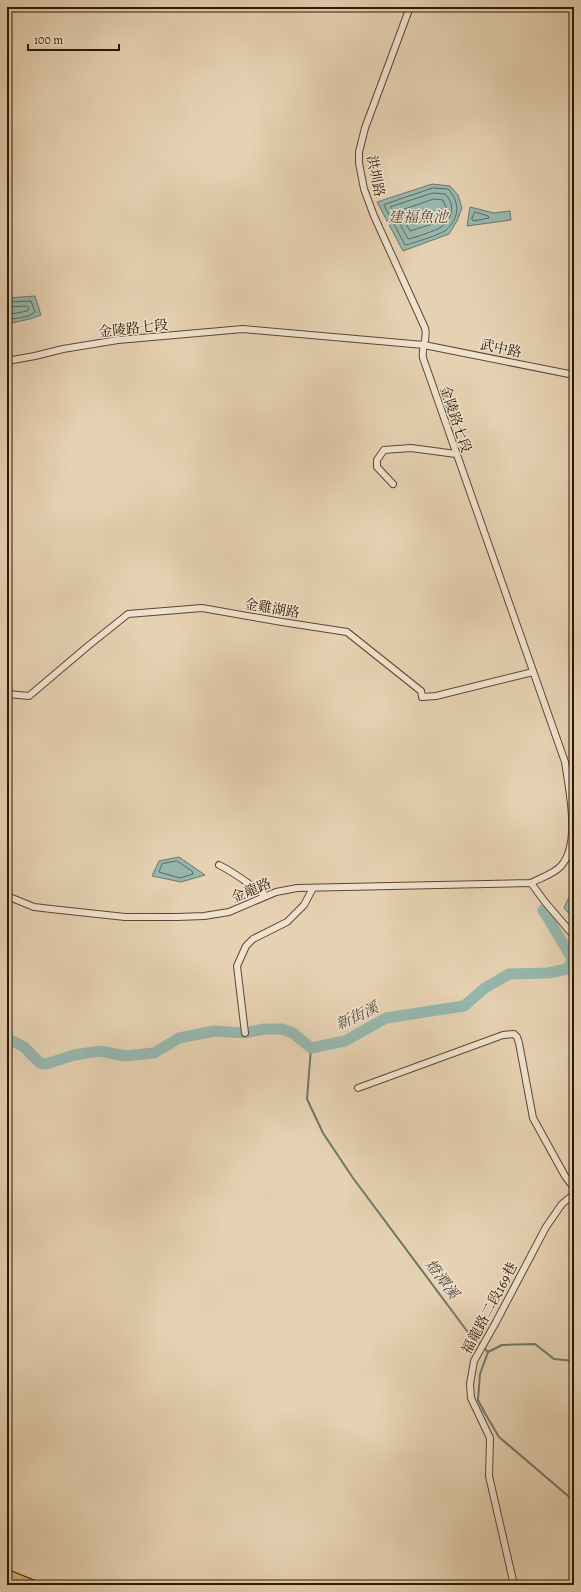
<svg xmlns="http://www.w3.org/2000/svg" width="581" height="1592" font-family="Alegreya,'Noto Serif TC',serif">
  <rect width="100%" height="100%" fill="#e6d1b2"/>
  <filter id="stains"><feTurbulence type="fractalNoise" baseFrequency=".005" numOctaves="4"/><feColorMatrix values="0 0 0 0 .2 0 0 0 0 .09 0 0 0 0 .02 0 0 0 .5 -.17"/></filter>
  <radialGradient id="worn" r=".72"><stop offset=".6" stop-color="#630" stop-opacity="0"/><stop offset="1" stop-color="#630" stop-opacity=".3"/></radialGradient>
  <g fill="#96b7ad" stroke="#6d7769">
    <path d="M432 184 450 186 458 195 462 208 457 221 449 234 403 251 377 202Z"/>
    <path d="M470 207 494 213 510 211 511 220 467 226Z"/>
    <path d="M35 296 41 315 30 319 7 324V298Z"/>
    <path d="M179 857 205 875 181 882 152 876 159 861Z"/>
    <path d="M574 896V919L564 908 568 899Z"/>
  </g>
  <g fill="none" stroke-linecap="round" stroke-linejoin="round">
    <g stroke="#626858" stroke-width="1">
      <path d="M433 188 448 189C460 201 460 218 446 230 442 234 411 244 405 245L384 205Z"/>
      <path d="M433 193 445 194C455 204 453 216 444 225 439 230 414 238 408 239L391 207Z"/>
      <path d="M434 199 443 200 446 207 444 215 439 222 410 231 400 213V211Z"/>
      <path d="M475 212 488 216 489 218 473 221 472 219Z"/>
      <path d="M7 302 31 301 35 312 29 316 7 320"/>
      <path d="M7 307 27 306 29 309 27 311 7 315"/>
      <path d="M177 861 192 871 193 874 180 878 159 872 162 864Z"/>
    </g>
    <g stroke="#6d7769" stroke-width="2">
      <path d="M311 1048 307 1099 323 1133 353 1178 467 1331 488 1352 480 1374 478 1400 486 1415 499 1437 574 1501"/>
      <path d="M488 1352 502 1345 535 1344 554 1359 574 1361"/>
    </g>
    <path stroke="#96b7ad" stroke-width="11" d="M7 1038 24 1047 40 1063 46 1064 74 1055 100 1051 125 1056 154 1053 179 1038 214 1031 245 1033 264 1029H282L293 1033 311 1048 345 1041 386 1018 464 1006 485 988 509 974 548 973 567 969 573 960 543 910"/>
    <defs>
      <g id="minor">
        <path d="M7 361 35 356 63 349 118 340 243 329 424 345 574 375"/>
        <path d="M393 484 377 467V460L384 450 411 448 456 454"/>
        <path d="M7 694 29 696 88 646 128 614 202 608 282 622 347 632 421 691 422 697 436 696 533 672"/>
        <path d="M219 865C236 873 250 885 266 896"/>
        <path d="M531 883 545 902 574 936"/>
        <path d="M7 896 34 907 51 909 125 917H177L204 916 229 912 276 892 297 888 531 883C540 878 554 874 561 866 581 844 569 789 565 762L423 358C421 348 428 339 425 328L374 216 364 189 359 163V152L365 128 410 7"/>
        <path d="M245 1033 237 966 246 946 253 939 287 922 304 905 313 888"/>
        <path d="M358 1088 503 1035 514 1034 517 1037 519 1043 533 1118 565 1176 574 1188"/>
        <path d="M514 1585 489 1476 490 1438 471 1398 470 1384 474 1361 496 1322 546 1227 562 1204 574 1194"/>
      </g>
      <path id="major" d="M7 1574 34 1585"/>
    </defs>
    <use href="#minor" stroke="#5d4630" stroke-width="8"/>
    <use href="#major" stroke="#2f1804" stroke-width="10"/>
    <use href="#minor" stroke="#efe1cd" stroke-width="6"/>
    <use href="#major" stroke="#e3b879" stroke-width="8"/>
  </g>
  <g text-anchor="middle" stroke-width="3" stroke-linejoin="round" paint-order="stroke">
    <g font-size="14" fill="#2f1804" stroke="#efe1cd">
      <text transform="translate(376 176) rotate(79)" y="5">洪圳路</text>
      <text transform="translate(133 328) rotate(-6)" y="5">金陵路七段</text>
      <text transform="translate(501 348) rotate(12)" y="5">武中路</text>
      <text transform="translate(456 419) rotate(71)" y="5">金陵路七段</text>
      <text transform="translate(272 608) rotate(10)" y="5">金雞湖路</text>
      <text transform="translate(251 890) rotate(-22)" y="5">金龍路</text>
      <text transform="translate(489 1308) rotate(-62)" y="5">福龍路二段169巷</text>
    </g>
    <g font-size="15" font-style="italic" fill="#4e4837" stroke="#efe1cd">
      <text x="418" y="222">建福魚池</text>
      <text transform="translate(357 1016) rotate(-25)" y="5">新街溪</text>
      <text transform="translate(442 1279) rotate(53)" y="5">燈潭溪</text>
    </g>
  </g>
  <rect width="581" height="1592" fill="none" stroke="#e6d1b2" stroke-width="24"/>
  <rect x="8" y="8" width="565" height="1576" fill="none" stroke="#2f1804" stroke-width="2"/>
  <rect x="12" y="12" width="557" height="1568" fill="none" stroke="#2f1804"/>
  <path d="M28 44v6h91v-6" fill="none" stroke="#2f1804" stroke-width="2"/>
  <text x="34" y="44" font-size="12" fill="#2f1804" stroke="#efe1cd" stroke-width="3" paint-order="stroke">100 m</text>
  <rect width="100%" height="100%" filter="url(#stains)"/>
  <rect width="100%" height="100%" fill="url(#worn)"/>
</svg>
